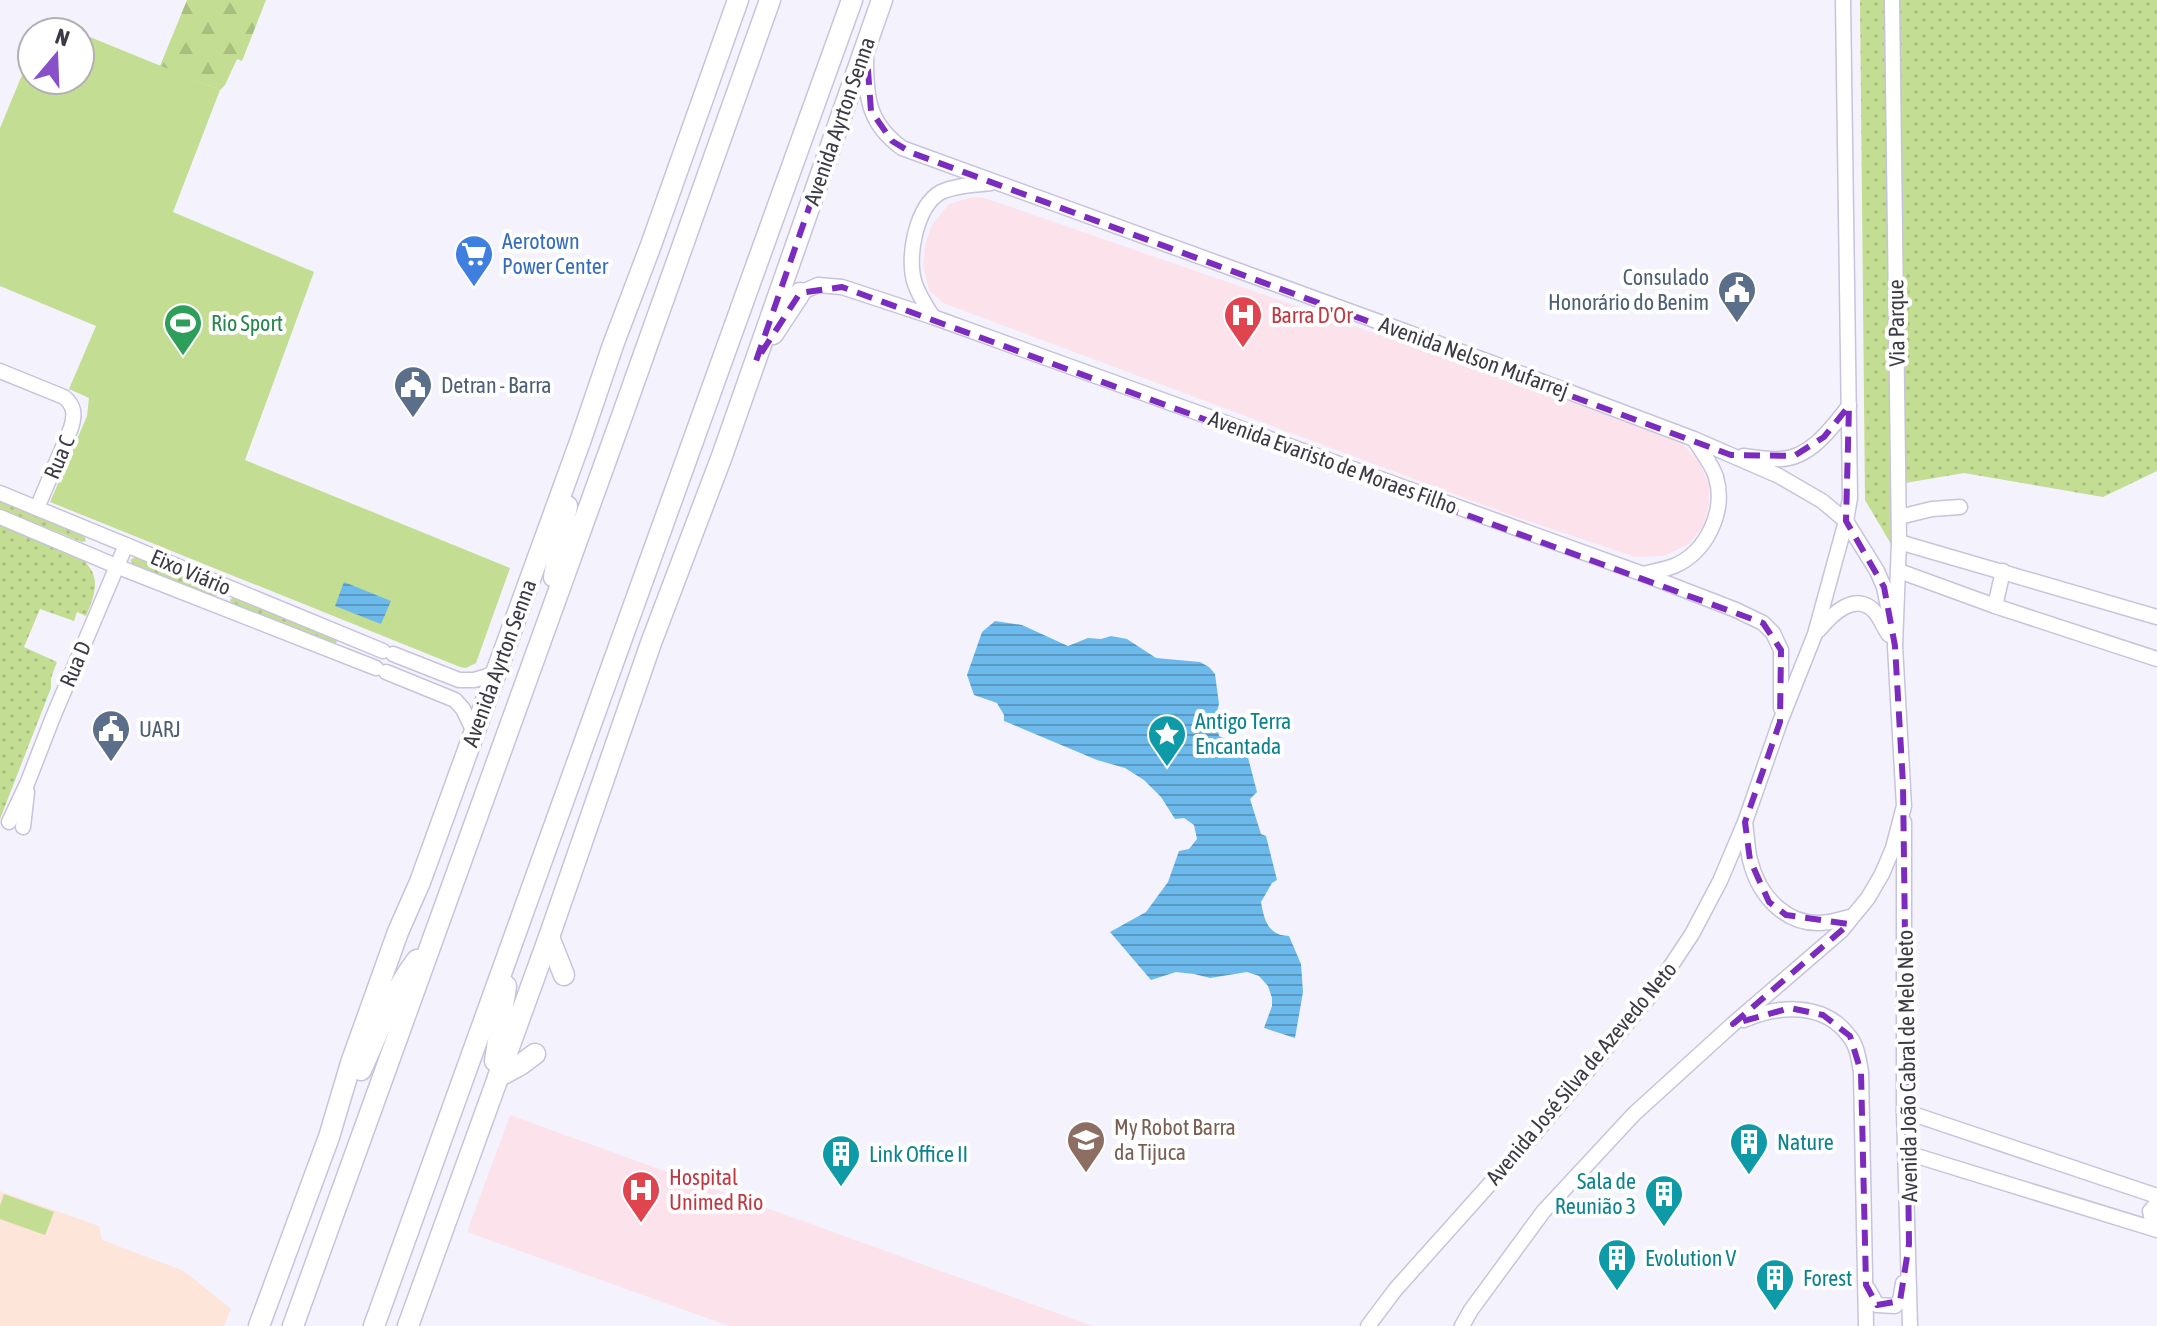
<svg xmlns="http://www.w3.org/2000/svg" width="2157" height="1326" font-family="'Asap Condensed',sans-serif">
  <defs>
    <pattern id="grass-dots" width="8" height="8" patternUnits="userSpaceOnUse" patternTransform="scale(2)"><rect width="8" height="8" fill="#c3dd92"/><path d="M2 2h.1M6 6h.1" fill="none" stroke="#a8bf7f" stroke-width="1.8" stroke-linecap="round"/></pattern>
    <pattern id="forest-firs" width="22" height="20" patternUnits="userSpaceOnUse" patternTransform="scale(2)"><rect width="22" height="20" fill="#c3dd92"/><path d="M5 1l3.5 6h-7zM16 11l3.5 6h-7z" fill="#a8bf7f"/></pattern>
    <pattern id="water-rules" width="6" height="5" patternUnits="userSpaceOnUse" patternTransform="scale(2)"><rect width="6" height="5" fill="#6cb9ec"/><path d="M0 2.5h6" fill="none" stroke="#5a98c1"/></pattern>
  </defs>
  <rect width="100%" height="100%" fill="#f4f3fd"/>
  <path fill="#fde5da" d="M0 1191 99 1226 102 1240 184 1271 231 1309 224 1326H0Z"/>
  <g fill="#fce3eb">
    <path d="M972 197 985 198 1553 395 1683 444 1699 462 1709 484V503L1705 524 1689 544 1664 556 1635 557 1513 516 943 303 929 290 923 266 925 244 933 223 949 204Z"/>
    <path d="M510 1115 1093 1326H729L467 1232Z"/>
  </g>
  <g fill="url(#grass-dots)">
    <path d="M1860 0H2157V471L2103 497 1964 473 1899 484 1891 544 1865 500Z"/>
    <path d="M0 501 84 535 86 541 82 542 0 509Z"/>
    <path d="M0 525 83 560C102 577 95 595 86 616L77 612 74 621 40 609 24 647 57 662 51 678V688L0 819Z"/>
    <path d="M135 557 217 589 218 595 214 596 133 564 130 560Z"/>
    <path d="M233 597 337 639 338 641 333 645 232 604 230 600Z"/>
  </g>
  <path fill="url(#forest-firs)" d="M187 0H266L242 61 237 59 225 85 220 90 160 66Z"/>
  <g fill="#c3dd92">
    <path d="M80 33 220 90 173 212 314 272 245 460 510 568 476 663 466 668 460 667 50 502 87 416 89 398 69 389 96 326 0 286V128L32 51V80H80Z"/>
    <path d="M4 1194 54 1212 45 1235 0 1219V1206Z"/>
  </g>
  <g fill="url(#water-rules)">
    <path d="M344 582 391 601 381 624 335 606Z"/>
    <path d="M995 621 1022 625 1068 646 1088 638 1101 639 1111 636 1127 639 1156 658 1200 662 1209 667 1215 674 1219 704 1216 715 1219 736 1246 750 1257 792 1250 799 1261 834 1266 836 1277 880 1272 883 1261 902C1264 919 1268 936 1289 936L1301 964 1303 992 1295 1038 1264 1028 1272 1006V998L1268 986 1259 976 1247 972 1210 978 1194 974 1176 972 1151 980 1110 932 1146 912 1168 882 1179 851 1189 849 1197 839 1194 825 1184 818 1175 819 1161 797 1144 780 1125 768 1097 760 1004 721V715L997 703 974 695 967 675 982 632Z"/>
  </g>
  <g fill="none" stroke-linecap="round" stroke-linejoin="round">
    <defs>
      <g id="minor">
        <path d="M866 59C866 98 868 123 902 148L1511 370 1694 439 1779 476 1822 501 1846 521 1877 571 1884 587 1891 622"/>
        <path d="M800 293 818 285 842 287 933 317 1643 574 1736 610 1763 623 1773 633 1781 650V708"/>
        <path d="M933 317C926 306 919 296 915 284 906 258 916 206 941 192 956 185 975 185 991 183"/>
        <path d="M0 371 64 397C75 406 75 415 71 428L37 508"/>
        <path d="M1743 456C1755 457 1768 460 1781 459 1810 458 1832 428 1849 406"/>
        <path d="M0 493 383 651"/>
        <path d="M0 517 116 566 376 668"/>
        <path d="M1899 517 1932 509 1960 507"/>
        <path d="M1899 542 2157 617"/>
        <path d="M1899 571 1995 606 2157 659"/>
        <path d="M1643 574C1653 571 1664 570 1674 566 1707 552 1726 511 1716 477 1712 464 1701 451 1694 439"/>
        <path d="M1995 606 2003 571"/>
        <path d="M1819 630C1831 615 1856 590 1875 612 1880 618 1884 628 1889 635"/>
        <path d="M393 654 459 680H474L495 674"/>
        <path d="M386 672 455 700 463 709 474 732"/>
        <path d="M9 822 27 784 53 717 126 545"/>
        <path d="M1904 822V1111L1910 1326"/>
        <path d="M1745 823C1747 835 1747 848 1750 860 1759 897 1788 929 1829 922 1837 921 1845 918 1853 916"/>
        <path d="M23 827 27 792"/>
        <path d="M1744 1020C1779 1005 1824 1002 1849 1036 1857 1045 1859 1060 1861 1072L1866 1326"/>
        <path d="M1904 1111 2157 1196"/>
        <path d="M1907 1153 2157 1230"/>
        <path d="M2157 1203 2150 1211 2151 1216 2157 1228"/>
        <path d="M1868 1289 1877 1305 1895 1306 1900 1301 1903 1283"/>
        <path d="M1368 1326 1395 1290 1538 1130 1655 990 1692 934 1720 881 1745 822 1780 722 1815 634 1846 521 1850 498 1843 0"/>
        <path d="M1462 1326 1471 1310 1543 1212 1634 1114 1733 1024 1841 931 1868 898 1882 874 1893 848 1904 806 1895 646 1899 542 1892 0"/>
      </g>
      <g id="highway">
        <path d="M773 334 800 293"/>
        <path d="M554 577 567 506"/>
        <path d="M549 937 564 975"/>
        <path d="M495 1061 506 986"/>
        <path d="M361 1070C378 1034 392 992 417 960"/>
        <path d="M498 1077 520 1065 535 1054"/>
        <path d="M259 1326 329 1137 351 1063 398 932 420 882 581 439 613 345 651 245 738 0"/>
        <path d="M293 1326 622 416 770 0"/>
        <path d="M374 1326 852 0"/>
        <path d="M408 1326 549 937 651 643 722 456 882 0"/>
      </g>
    </defs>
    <use href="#minor" stroke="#c7c3dc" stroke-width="17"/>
    <use href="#highway" stroke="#c7c3dc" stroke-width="23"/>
    <use href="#minor" stroke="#fff" stroke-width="14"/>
    <use href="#highway" stroke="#fff" stroke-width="20"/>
  </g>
  <path fill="none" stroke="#7b2cbf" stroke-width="6" stroke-dasharray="16 10" stroke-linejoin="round" d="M866 43 871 111 892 141 912 153 1731 455 1794 456 1824 437 1849 406 1846 521 1884 587 1895 646 1903 784 1909 1244 1900 1301 1877 1305 1866 1285 1861 1072 1850 1036 1823 1015 1790 1008 1733 1024 1849 924 1786 915 1769 902 1750 860 1745 822 1780 722 1781 650 1763 623 842 287 800 293 756 361Z"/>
  <defs>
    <symbol id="supermarket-pin" viewBox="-11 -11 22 30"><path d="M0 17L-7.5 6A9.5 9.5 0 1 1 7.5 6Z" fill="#3f7fe0" stroke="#fff"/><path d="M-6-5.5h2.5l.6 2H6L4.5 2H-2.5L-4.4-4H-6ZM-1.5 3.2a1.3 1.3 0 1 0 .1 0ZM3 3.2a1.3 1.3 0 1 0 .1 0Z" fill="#fff"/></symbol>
    <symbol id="civic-pin" viewBox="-11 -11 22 30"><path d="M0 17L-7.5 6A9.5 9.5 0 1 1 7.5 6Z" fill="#5c6f8a" stroke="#fff"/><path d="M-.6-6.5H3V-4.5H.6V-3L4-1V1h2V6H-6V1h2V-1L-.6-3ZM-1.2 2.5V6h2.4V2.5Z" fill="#fff"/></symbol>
    <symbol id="hospital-pin" viewBox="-11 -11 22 30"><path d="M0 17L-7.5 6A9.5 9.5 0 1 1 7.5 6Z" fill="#e0444e" stroke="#fff"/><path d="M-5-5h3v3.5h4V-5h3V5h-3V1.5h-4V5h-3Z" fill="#fff"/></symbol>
    <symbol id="stadium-pin" viewBox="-11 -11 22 30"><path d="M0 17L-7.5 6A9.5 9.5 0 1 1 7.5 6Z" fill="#2e9e5b" stroke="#fff"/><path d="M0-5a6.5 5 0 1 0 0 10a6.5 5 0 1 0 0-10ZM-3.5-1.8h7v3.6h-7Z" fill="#fff"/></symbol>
    <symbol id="sight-pin" viewBox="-11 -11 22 30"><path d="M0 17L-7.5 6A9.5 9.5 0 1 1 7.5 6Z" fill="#0f9aa8" stroke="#fff"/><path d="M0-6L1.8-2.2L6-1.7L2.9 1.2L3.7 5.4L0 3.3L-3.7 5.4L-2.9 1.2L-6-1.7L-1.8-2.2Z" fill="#fff"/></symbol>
    <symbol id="school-pin" viewBox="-11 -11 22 30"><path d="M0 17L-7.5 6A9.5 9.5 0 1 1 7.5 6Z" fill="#8d6e63" stroke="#fff"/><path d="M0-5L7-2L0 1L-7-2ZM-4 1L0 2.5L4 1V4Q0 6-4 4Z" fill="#fff"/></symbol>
    <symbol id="building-pin" viewBox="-11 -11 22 30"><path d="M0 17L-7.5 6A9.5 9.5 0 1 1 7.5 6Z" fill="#0f9aa8" stroke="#fff"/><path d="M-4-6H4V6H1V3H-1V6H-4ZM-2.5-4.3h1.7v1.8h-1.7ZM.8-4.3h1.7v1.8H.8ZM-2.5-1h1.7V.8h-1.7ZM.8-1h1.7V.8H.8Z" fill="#fff"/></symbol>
  </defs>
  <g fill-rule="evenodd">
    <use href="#supermarket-pin" x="452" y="232" width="44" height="60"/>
    <use href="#civic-pin" x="1715" y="268" width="44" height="60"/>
    <use href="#hospital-pin" x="1221" y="293" width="44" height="60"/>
    <use href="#stadium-pin" x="161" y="301" width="44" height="60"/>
    <use href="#civic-pin" x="391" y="363" width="44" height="60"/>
    <use href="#civic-pin" x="89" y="707" width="44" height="60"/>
    <use href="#sight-pin" x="1145" y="712" width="44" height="60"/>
    <use href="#school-pin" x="1064" y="1118" width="44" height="60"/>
    <use href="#building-pin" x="1727" y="1120" width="44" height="60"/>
    <use href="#building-pin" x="819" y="1132" width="44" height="60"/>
    <use href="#hospital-pin" x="619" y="1168" width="44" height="60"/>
    <use href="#building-pin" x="1642" y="1172" width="44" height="60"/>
    <use href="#building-pin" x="1595" y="1236" width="44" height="60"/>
    <use href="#building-pin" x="1753" y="1256" width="44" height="60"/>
  </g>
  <g text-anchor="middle" stroke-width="8" stroke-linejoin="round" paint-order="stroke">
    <g font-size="22" fill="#3c3b45" stroke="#fff">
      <text transform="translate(839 121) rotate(-71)" y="8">Avenida Ayrton Senna</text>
      <text transform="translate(1896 323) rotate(-91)" y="8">Via Parque</text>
      <text transform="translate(1474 357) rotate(20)" y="8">Avenida Nelson Mufarrej</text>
      <text transform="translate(59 457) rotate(-67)" y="8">Rua C</text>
      <text transform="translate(1333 462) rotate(20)" y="8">Avenida Evaristo de Moraes Filho</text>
      <text transform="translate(191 572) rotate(23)" y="8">Eixo Viário</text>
      <text transform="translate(499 663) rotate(-70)" y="8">Avenida Ayrton Senna</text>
      <text transform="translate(75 664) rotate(-67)" y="8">Rua D</text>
      <text transform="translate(1907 1066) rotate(-91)" y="8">Avenida João Cabral de Melo Neto</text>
      <text transform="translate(1581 1073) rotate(-50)" y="8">Avenida José Silva de Azevedo Neto</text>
    </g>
    <g font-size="22" fill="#366cbe" stroke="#fff" text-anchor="start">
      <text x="502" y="249">Aerotown<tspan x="502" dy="25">Power Center</tspan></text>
    </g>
    <g font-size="22" fill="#4e5e75" stroke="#fff" text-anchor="start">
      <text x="1709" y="285" text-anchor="end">Consulado<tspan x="1709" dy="25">Honorário do Benim</tspan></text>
      <text x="441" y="393">Detran - Barra</text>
      <text x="139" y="737">UARJ</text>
    </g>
    <g font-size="22" fill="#be3a42" stroke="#fff" text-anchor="start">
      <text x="1271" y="323">Barra D'Or</text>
      <text x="669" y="1185">Hospital<tspan x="669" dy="25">Unimed Rio</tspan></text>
    </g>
    <g font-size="22" fill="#27864d" stroke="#fff" text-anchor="start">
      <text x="211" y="331">Rio Sport</text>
    </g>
    <g font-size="22" fill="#0d838f" stroke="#fff" text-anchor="start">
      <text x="1195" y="729">Antigo Terra<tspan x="1195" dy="25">Encantada</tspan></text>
      <text x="1777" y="1150">Nature</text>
      <text x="869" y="1162">Link Office II</text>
      <text x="1636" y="1189" text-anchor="end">Sala de<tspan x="1636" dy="25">Reunião 3</tspan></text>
      <text x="1645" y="1266">Evolution V</text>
      <text x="1803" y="1286">Forest</text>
    </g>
    <g font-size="22" fill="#785e54" stroke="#fff" text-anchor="start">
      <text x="1114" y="1135">My Robot Barra<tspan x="1114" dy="25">da Tijuca</tspan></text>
    </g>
  </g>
  <g transform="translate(56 56) rotate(19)"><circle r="38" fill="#ffffff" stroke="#b1b1b5" stroke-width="2"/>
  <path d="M0-6L14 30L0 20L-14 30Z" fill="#8851c9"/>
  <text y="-12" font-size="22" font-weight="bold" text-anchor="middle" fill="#3c3b45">N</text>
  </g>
</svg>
